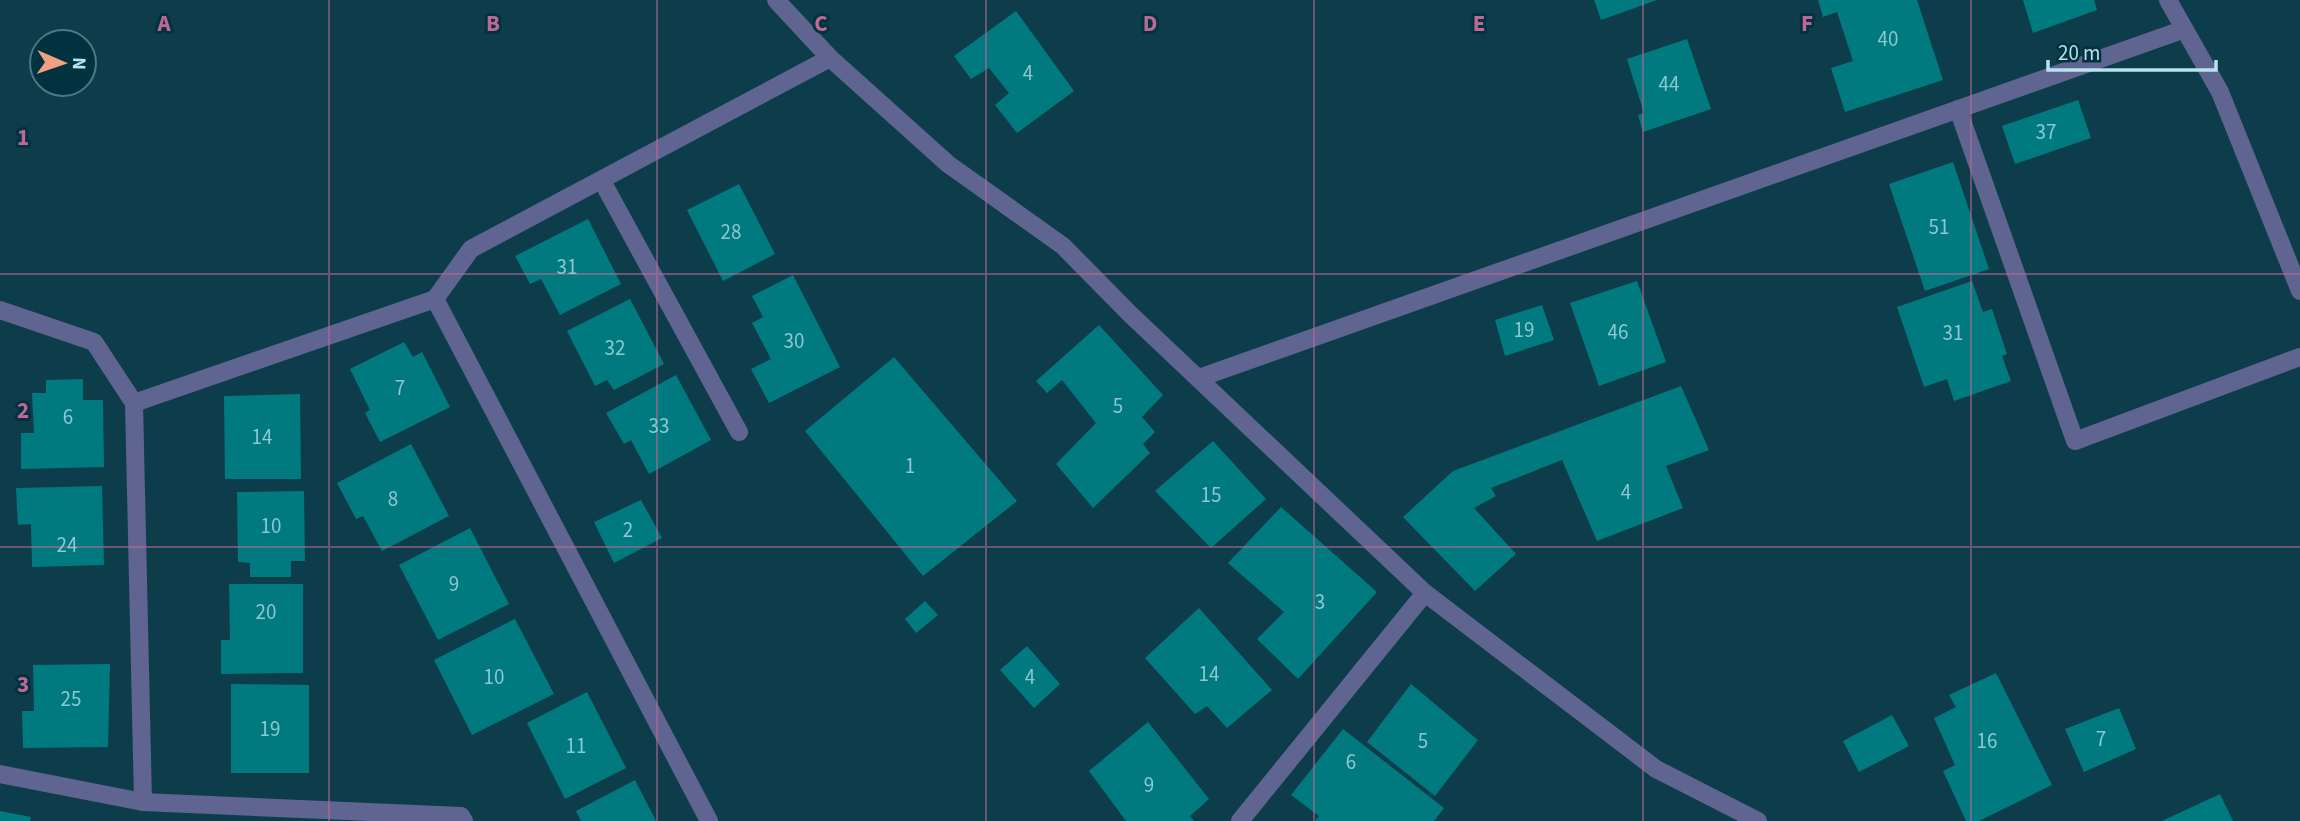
<svg xmlns="http://www.w3.org/2000/svg" width="2300" height="821" font-family="'Source Sans 3',sans-serif">
  <rect width="100%" height="100%" fill="#0d3d4a"/>
  <g fill="#007a7f">
    <path d="M1594 0H1657L1601 20Z"/>
    <path d="M1818 0H1917L1943 80 1845 112 1831 68 1853 61 1837 12 1823 17Z"/>
    <path d="M2023 0H2094L2097 10 2033 33Z"/>
    <path d="M1016 11 1074 91 1017 133 995 105 1009 93 989 68 971 79 954 56Z"/>
    <path d="M1687 39 1711 109 1643 132 1638 115 1644 113 1627 59Z"/>
    <path d="M2078 100 2091 138 2015 164 2002 126Z"/>
    <path d="M1953 162 1989 269 1925 291 1889 184Z"/>
    <path d="M739 184 775 254 723 281 687 210Z"/>
    <path d="M588 219 621 284 560 315 541 279 530 284 515 256Z"/>
    <path d="M793 275 840 367 769 403 751 369 771 359 752 323 763 317 752 296Z"/>
    <path d="M1637 281 1666 362 1599 386 1570 303Z"/>
    <path d="M1972 281 1983 312 1992 309 2007 354 2002 356 2011 381 1954 401 1947 379 1924 387 1897 307Z"/>
    <path d="M630 299 664 364 614 390 607 380 595 386 567 331Z"/>
    <path d="M1542 305 1554 340 1505 356 1495 320Z"/>
    <path d="M1099 325 1163 395 1142 417 1155 432 1143 444 1150 453 1093 508 1056 464 1096 423 1062 380 1047 393 1036 381Z"/>
    <path d="M404 342 413 357 422 352 450 407 380 442 365 413 370 410 350 369Z"/>
    <path d="M894 357 1017 501 923 576 805 431Z"/>
    <path d="M676 375 711 440 649 474 631 440 624 444 606 413Z"/>
    <path d="M83 379V400H103L104 467 21 469V433H34L32 393H46V380Z"/>
    <path d="M1681 386 1709 450 1666 466 1683 508 1597 541 1562 460 1491 488 1496 496 1474 508 1516 554 1475 591 1403 517 1453 471Z"/>
    <path d="M300 394 301 479H225L224 396Z"/>
    <path d="M1213 441 1266 499 1211 548 1155 491Z"/>
    <path d="M411 444 449 516 382 551 363 516 356 519 337 483Z"/>
    <path d="M102 486 104 565 32 567 31 524 18 525 16 488Z"/>
    <path d="M304 491 305 561H291V577H250V563L238 562 237 492Z"/>
    <path d="M641 500 662 538 614 563 594 522Z"/>
    <path d="M1281 507 1377 592 1298 679 1257 639 1284 612 1228 563Z"/>
    <path d="M470 528 509 604 438 640 399 565Z"/>
    <path d="M229 584H303V673L221 674V640H230Z"/>
    <path d="M925 601 938 615 916 633 905 619Z"/>
    <path d="M1199 608 1272 690 1227 728 1207 706 1195 714 1145 658Z"/>
    <path d="M515 619 554 694 472 735 434 660Z"/>
    <path d="M1027 646 1060 684 1034 708 1000 670Z"/>
    <path d="M110 664 108 747 23 748 22 711H34L33 665Z"/>
    <path d="M1996 673 2052 785 1979 821H1966L1943 771 1955 765 1934 718 1956 707 1949 695Z"/>
    <path d="M231 684 309 685V773H231Z"/>
    <path d="M1411 684 1478 740 1435 796 1367 742Z"/>
    <path d="M587 692 626 768 565 799 527 723Z"/>
    <path d="M2119 708 2136 749 2084 772 2065 729Z"/>
    <path d="M1892 715 1909 746 1859 772 1843 741Z"/>
    <path d="M1148 722 1209 799 1190 816 1194 821H1126L1089 771Z"/>
    <path d="M1343 729 1444 808 1434 821H1315L1319 816 1291 795Z"/>
    <path d="M635 780 656 821H581L576 811Z"/>
    <path d="M2220 794 2233 821H2162Z"/>
    <path d="M0 811 31 817 30 821H0Z"/>
  </g>
  <g fill="none" stroke-linecap="round" stroke-linejoin="round">
    <g stroke="#606491" stroke-width="18">
      <path d="M776 0 830 58 948 164 1063 246 1130 314 1425 593 1656 769 1758 821"/>
      <path d="M2168 0 2220 92 2300 291"/>
      <path d="M1958 109 2075 441 2300 357"/>
      <path d="M602 181 739 432"/>
      <path d="M435 299 471 249 830 58"/>
      <path d="M0 310 94 342 134 403 143 802"/>
      <path d="M1199 378 2182 30"/>
      <path d="M134 403 435 299 709 821"/>
      <path d="M0 774 143 802 461 816 464 821"/>
      <path d="M1240 821 1425 593"/>
    </g>
  </g>
  <path fill="none" stroke="#bf6896" stroke-width="2" stroke-opacity="0.55" d="M329 0V821M657 0V821M986 0V821M1314 0V821M1643 0V821M1971 0V821M0 274H2300M0 547H2300"/>
  <g text-anchor="middle" stroke-width="6" stroke-linejoin="round" paint-order="stroke">
    <g font-size="21" fill="#8cc7d2">
      <text x="1888" y="46">40</text>
      <text x="1028" y="80">4</text>
      <text x="1669" y="91">44</text>
      <text x="2046" y="139">37</text>
      <text x="1939" y="234">51</text>
      <text x="731" y="239">28</text>
      <text x="567" y="274">31</text>
      <text x="1524" y="337">19</text>
      <text x="1618" y="339">46</text>
      <text x="1953" y="340">31</text>
      <text x="794" y="348">30</text>
      <text x="615" y="355">32</text>
      <text x="400" y="395">7</text>
      <text x="1118" y="413">5</text>
      <text x="68" y="424">6</text>
      <text x="659" y="433">33</text>
      <text x="262" y="444">14</text>
      <text x="910" y="473">1</text>
      <text x="1626" y="499">4</text>
      <text x="1211" y="502">15</text>
      <text x="393" y="506">8</text>
      <text x="271" y="533">10</text>
      <text x="628" y="537">2</text>
      <text x="67" y="552">24</text>
      <text x="454" y="591">9</text>
      <text x="1320" y="609">3</text>
      <text x="266" y="619">20</text>
      <text x="1209" y="681">14</text>
      <text x="494" y="684">10</text>
      <text x="1030" y="684">4</text>
      <text x="71" y="706">25</text>
      <text x="270" y="736">19</text>
      <text x="2101" y="746">7</text>
      <text x="1423" y="748">5</text>
      <text x="1987" y="748">16</text>
      <text x="576" y="753">11</text>
      <text x="1351" y="769">6</text>
      <text x="1149" y="792">9</text>
    </g>
  </g>
  <g font-size="23" text-anchor="middle" font-weight="bold" fill="#bf6896" stroke="#00333f" stroke-width="6" stroke-linejoin="round" paint-order="stroke">
    <text x="164" y="31">A</text>
    <text x="493" y="31">B</text>
    <text x="821" y="31">C</text>
    <text x="1150" y="31">D</text>
    <text x="1479" y="31">E</text>
    <text x="1807" y="31">F</text>
    <text x="23" y="145">1</text>
    <text x="23" y="418">2</text>
    <text x="23" y="692">3</text>
  </g>
  <g transform="translate(63 63) rotate(92)"><circle r="33" fill="#00333f" stroke="#4a7985" stroke-width="2"/>
  <path d="M0-5L12 26L0 18L-12 26Z" fill="#f39f83"/>
  <text y="-10" font-size="19" font-weight="bold" text-anchor="middle" fill="#bae1ee">N</text>
  </g>
  <path d="M2048 60v10h168v-10" fill="none" stroke="#bae1ee" stroke-width="3.5"/>
  <text x="2058" y="60" font-size="21" fill="#bae1ee" stroke="#00333f" stroke-width="5" paint-order="stroke">20 m</text>
</svg>
